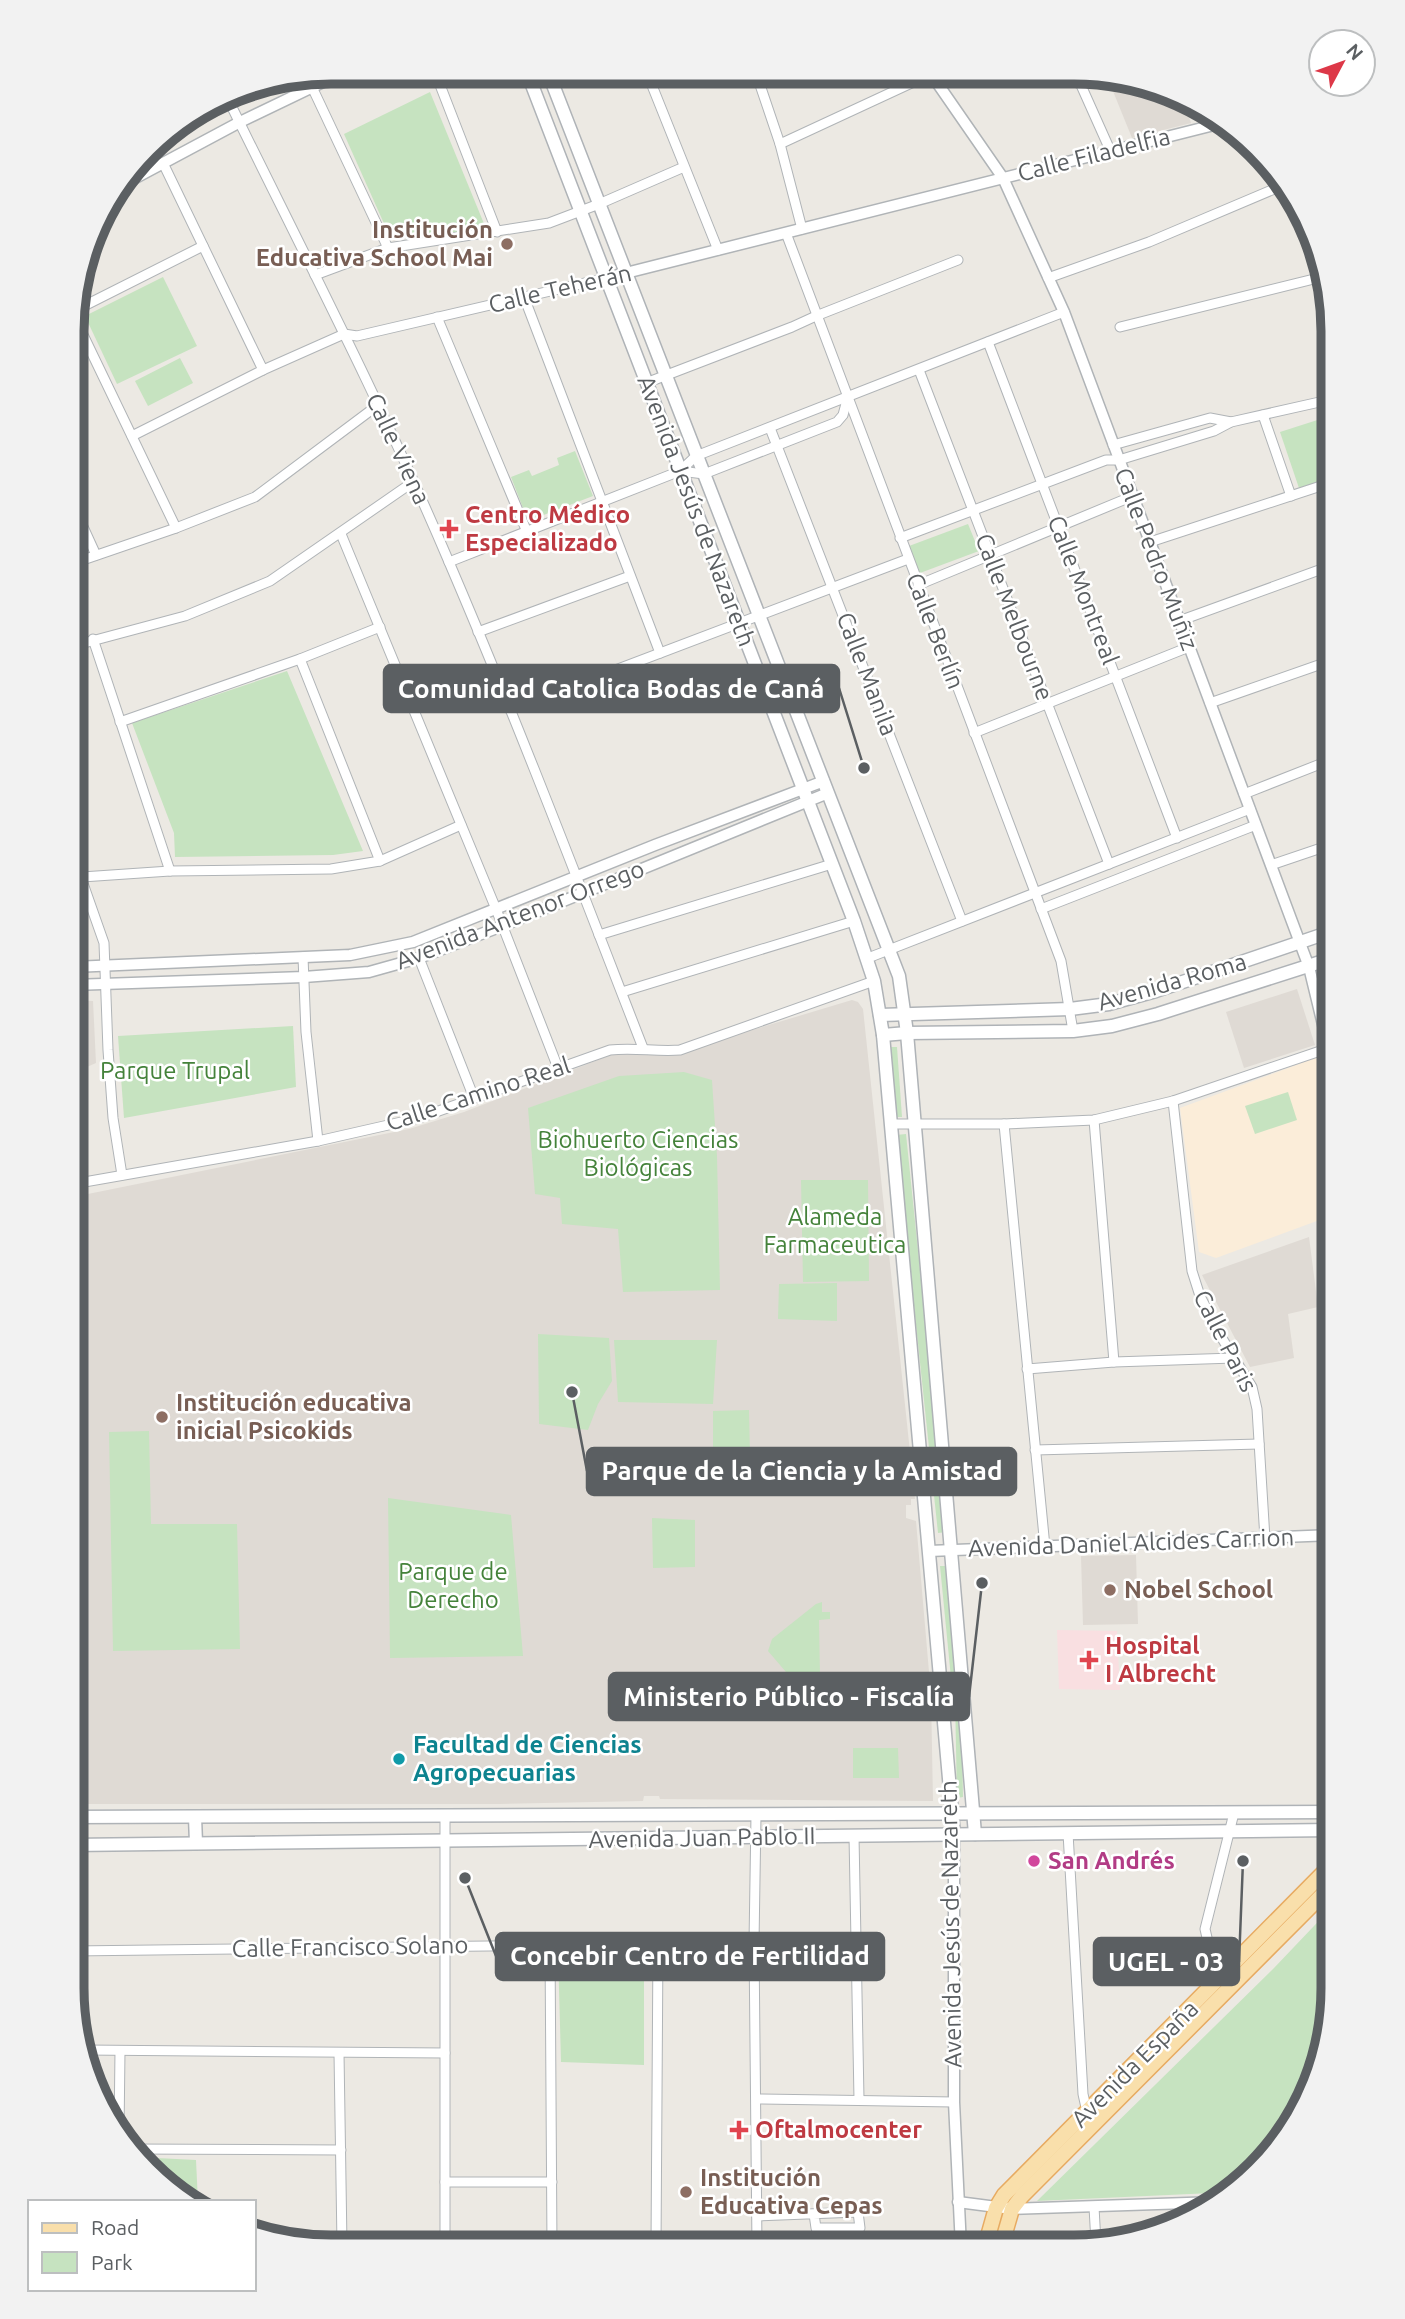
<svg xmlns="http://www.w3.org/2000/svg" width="1405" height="2319" font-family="Ubuntu,sans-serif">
  <rect width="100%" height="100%" fill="#ece9e3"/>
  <path fill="#fbedd9" d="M1326 1054 1333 1092V1215L1216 1258 1199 1252 1180 1108Z"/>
  <g fill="#dfdad4">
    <path d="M1106 74 1173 92 1182 97 1191 123 1132 138Z"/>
    <path d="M1297 989 1315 1045 1244 1068 1226 1012Z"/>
    <path d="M73 1000 93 1001 96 1063 73 1073Z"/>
    <path d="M852 1000 858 1002 863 1009 915 1499H911V1505H906V1518L916 1521 931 1695 933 1801 660 1799 659 1796H644L643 1801 500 1804H72L73 1197 409 1129 464 1112 621 1051 669 1055Z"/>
    <path d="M1309 1237 1318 1307 1288 1314 1294 1358 1250 1367 1202 1275Z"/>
    <path d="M1136 1555 1138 1624 1083 1625 1081 1556Z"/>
  </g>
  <path fill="#f9dfe1" d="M1057 1630 1117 1631 1120 1690 1059 1689Z"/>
  <g fill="#c6e3c0">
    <path d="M430 92 487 231 390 237 344 134Z"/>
    <path d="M163 277 197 346 117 384 85 316Z"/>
    <path d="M180 358 193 383 148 406 135 381Z"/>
    <path d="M1333 415V480L1300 491 1280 432Z"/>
    <path d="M575 451 593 496 528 521 511 477 529 470 532 476 559 465 557 458Z"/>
    <path d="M968 524 979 551 920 573 909 546Z"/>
    <path d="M287 671 363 851 333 855 175 857 174 833 132 723Z"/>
    <path d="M293 1026 296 1087 124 1118 118 1036Z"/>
    <path d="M889 1047H897L902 1117H894Z"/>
    <path d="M684 1072 712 1080 717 1156 720 1290 623 1292 618 1229 562 1224 560 1198 535 1194 528 1108 619 1076Z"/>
    <path d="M1288 1092 1297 1120 1255 1134 1245 1106Z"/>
    <path d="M906 1134 947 1532 938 1533 896 1135Z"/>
    <path d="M801 1180H868L869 1281 803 1282Z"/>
    <path d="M837 1283V1321L778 1319 779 1284Z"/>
    <path d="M538 1334 609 1338 612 1381 598 1404 588 1430 539 1424Z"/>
    <path d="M614 1340H717L713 1404 618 1402Z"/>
    <path d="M749 1410 750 1456 713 1458V1411Z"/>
    <path d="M149 1431 151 1524H237L240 1649 113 1651 109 1432Z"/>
    <path d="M388 1498 511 1515 523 1656 390 1658Z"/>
    <path d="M652 1518 695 1520V1567L653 1568Z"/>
    <path d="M940 1566H949L959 1679 951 1678Z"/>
    <path d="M822 1602V1612H830V1619L819 1620 820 1676 783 1687 792 1679 768 1651 772 1639 816 1604Z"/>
    <path d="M961 1696 963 1797 957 1798 955 1697Z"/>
    <path d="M853 1748H898L899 1778H853Z"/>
    <path d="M1333 1906V2005L1314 2087 1280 2145 1234 2192 1037 2201 1274 1968Z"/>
    <path d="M558 1952 644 1954V2065L561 2062Z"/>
    <path d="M137 2157 196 2160 198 2202C173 2202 154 2174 137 2157Z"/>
  </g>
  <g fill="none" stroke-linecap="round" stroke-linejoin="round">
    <defs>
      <g id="minor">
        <path d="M435 72 497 232"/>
        <path d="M647 73 718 250"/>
        <path d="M756 73 780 144 802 229"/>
        <path d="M1011 74 1014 80"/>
        <path d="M1076 74 1110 150"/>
        <path d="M312 87 388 248"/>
        <path d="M226 95C302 250 382 404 449 562 518 723 580 886 643 1048"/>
        <path d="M780 144 931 74"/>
        <path d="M163 163 263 370"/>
        <path d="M786 233 1061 961 1073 1031"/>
        <path d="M315 275 388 248 549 223 599 204 684 167"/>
        <path d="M1048 278 1149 242 1286 184"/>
        <path d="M524 297 660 653"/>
        <path d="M74 311 203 246"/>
        <path d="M74 316 176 528"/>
        <path d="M437 317 527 532"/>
        <path d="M1120 327 1322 277"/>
        <path d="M988 342 1177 838"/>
        <path d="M919 370 1109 864"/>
        <path d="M646 383 792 327 816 316 958 260"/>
        <path d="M1263 415 1291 496"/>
        <path d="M770 428 962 921"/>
        <path d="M132 436 263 370 344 334 357 336 606 278"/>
        <path d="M1113 445 1210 418 1231 422"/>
        <path d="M680 471 704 474 837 422 843 415 847 400"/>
        <path d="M74 507 96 555"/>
        <path d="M341 534 496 909 558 1068"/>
        <path d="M900 538 1106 460H1119L1214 431 1231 422 1333 399"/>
        <path d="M1150 542 1333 482"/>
        <path d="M449 562 680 471 696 456 1064 312"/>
        <path d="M74 563 176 528 255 497 378 405"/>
        <path d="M918 585 1133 496"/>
        <path d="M1179 621 1333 565"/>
        <path d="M478 632 630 576"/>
        <path d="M93 639 170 871"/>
        <path d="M73 646 185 616 270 581 413 482"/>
        <path d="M300 659 380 861"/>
        <path d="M1210 703 1333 660"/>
        <path d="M510 710 908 559"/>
        <path d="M120 722 300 659 380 627"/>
        <path d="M974 733 1189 647"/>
        <path d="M1244 794 1333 759"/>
        <path d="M73 855 104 943 108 1050 113 1118 122 1175"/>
        <path d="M1271 865 1333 844"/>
        <path d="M82 877 170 871 331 869 380 861 461 825"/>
        <path d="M1041 909 1256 825"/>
        <path d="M599 935 832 864"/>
        <path d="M303 957 306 1032 318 1141"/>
        <path d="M419 958 474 1098"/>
        <path d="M868 958 1250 809"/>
        <path d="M622 992 854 921"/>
        <path d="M1173 1101 1192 1271 1200 1296 1220 1335 1252 1387 1257 1409 1265 1539"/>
        <path d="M1094 1120 1114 1362"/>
        <path d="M890 1124H1004L1094 1120 1173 1101 1329 1048"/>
        <path d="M1004 1124 1045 1547"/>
        <path d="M73 1184 318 1141 419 1118 610 1050C634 1047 656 1052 680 1050L874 981"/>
        <path d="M1027 1369 1114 1362 1234 1358"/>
        <path d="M1035 1450 1259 1444"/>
        <path d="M756 1815 754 1943 757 2246"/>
        <path d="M445 1816V2245"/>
        <path d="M1068 1833 1083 2094 1087 2112"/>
        <path d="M854 1836 859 2099"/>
        <path d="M550 1945 552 2246"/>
        <path d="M72 1951 754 1943"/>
        <path d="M1225 1974C1214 1960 1208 1947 1205 1929L1234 1813"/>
        <path d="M84 2050 445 2053"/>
        <path d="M339 2053 342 2245"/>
        <path d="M757 2099 954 2102"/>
        <path d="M119 2134 120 2051"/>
        <path d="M129 2149 341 2150"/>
        <path d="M445 2182H552"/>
        <path d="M1094 2207 1096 2243"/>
        <path d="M757 2216 858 2212 860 2228H816L814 2214"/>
        <path d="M656 2246 658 1944"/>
      </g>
      <g id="tertiary">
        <path d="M931 74 1003 178 1064 312 1309 967 1333 1066"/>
        <path d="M124 184 240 122 344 72"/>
        <path d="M606 278 1226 122"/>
        <path d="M73 967 350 955 413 942 655 845 824 781"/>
        <path d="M73 985 304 977 369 972 419 958 502 926 828 793"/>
        <path d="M929 1551 1333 1535"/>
        <path d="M954 1835V2102L961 2247"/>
        <path d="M958 2202 1012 2209 1217 2202"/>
      </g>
      <g id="secondary">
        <path d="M527 72 854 921 874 981 883 1035 954 1835"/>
        <path d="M548 72 899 976 907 1033 975 1834"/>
        <path d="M880 1015 1070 1009 1109 1004 1156 991 1333 931"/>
        <path d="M883 1035 907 1033 1073 1031 1112 1026 1158 1014 1333 958"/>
        <path d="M72 1817 1333 1812"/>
        <path d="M195 1817 196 1843"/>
        <path d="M72 1845 1333 1830"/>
      </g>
      <g id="primary">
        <path d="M985 2247 996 2208 1004 2195 1333 1863"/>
        <path d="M1001 2247 1012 2209 1022 2196 1333 1884"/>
      </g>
    </defs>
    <use href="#minor" stroke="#b0b4b7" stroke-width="11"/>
    <use href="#tertiary" stroke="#b0b4b7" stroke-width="13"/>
    <use href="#secondary" stroke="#afb3b7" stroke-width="15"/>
    <use href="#primary" stroke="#e7aa61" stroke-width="17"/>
    <use href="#minor" stroke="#fff" stroke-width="9"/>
    <use href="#tertiary" stroke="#fff" stroke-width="10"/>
    <use href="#secondary" stroke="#fff" stroke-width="12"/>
    <use href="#primary" stroke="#f9dfab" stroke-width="14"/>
  </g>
  <g fill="#8d6e63" stroke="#fff" stroke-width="2.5">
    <circle cx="507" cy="244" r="7"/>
    <circle cx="162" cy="1417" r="7"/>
    <circle cx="1110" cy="1590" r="7"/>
    <circle cx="686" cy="2192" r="7"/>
  </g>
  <g fill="#e0444e" stroke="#fff" stroke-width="2.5">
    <path d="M445.5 518.5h7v7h7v7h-7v7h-7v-7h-7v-7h7z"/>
    <path d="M1085.5 1649.5h7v7h7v7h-7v7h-7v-7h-7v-7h7z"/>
    <path d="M735.5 2119.5h7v7h7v7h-7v7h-7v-7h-7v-7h7z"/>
  </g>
  <circle fill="#0f9aa8" stroke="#fff" stroke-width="2.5" cx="399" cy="1759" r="7"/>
  <circle fill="#d1479c" stroke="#fff" stroke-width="2.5" cx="1034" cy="1861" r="7"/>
  <g text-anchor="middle" stroke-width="5" stroke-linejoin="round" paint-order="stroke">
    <g font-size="24" fill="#5b5f62" stroke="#fff">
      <text transform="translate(1094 155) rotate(-14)" y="8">Calle Filadelfia</text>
      <text transform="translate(560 289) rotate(-13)" y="8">Calle Teherán</text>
      <text transform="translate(398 449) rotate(65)" y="8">Calle Viena</text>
      <text transform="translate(696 511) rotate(69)" y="8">Avenida Jesús de Nazareth</text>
      <text transform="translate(1156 559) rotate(69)" y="8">Calle Pedro Muñiz</text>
      <text transform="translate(1083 590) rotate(69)" y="8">Calle Montreal</text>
      <text transform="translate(1014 617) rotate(69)" y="8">Calle Melbourne</text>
      <text transform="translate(935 631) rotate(69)" y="8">Calle Berlín</text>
      <text transform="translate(867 674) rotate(69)" y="8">Calle Manila</text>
      <text transform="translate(520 915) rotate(-21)" y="8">Avenida Antenor Orrego</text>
      <text transform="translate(1172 982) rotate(-16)" y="8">Avenida Roma</text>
      <text transform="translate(478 1094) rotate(-18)" y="8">Calle Camino Real</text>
      <text transform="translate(1225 1341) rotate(63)" y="8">Calle Paris</text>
      <text transform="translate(1131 1543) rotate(-2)" y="8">Avenida Daniel Alcides Carrion</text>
      <text transform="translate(702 1838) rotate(-1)" y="8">Avenida Juan Pablo II</text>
      <text transform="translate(951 1924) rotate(-91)" y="8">Avenida Jesús de Nazareth</text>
      <text transform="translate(350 1947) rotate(-1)" y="8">Calle Francisco Solano</text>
      <text transform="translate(1135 2064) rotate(-45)" y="8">Avenida España</text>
    </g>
    <g font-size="24" font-weight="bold" fill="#785e54" stroke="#fff" text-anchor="start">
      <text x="493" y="238" text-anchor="end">Institución<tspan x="493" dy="28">Educativa School Mai</tspan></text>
      <text x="176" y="1411">Institución educativa<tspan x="176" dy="28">inicial Psicokids</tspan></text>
      <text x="1124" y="1598">Nobel School</text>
      <text x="700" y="2186">Institución<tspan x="700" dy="28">Educativa Cepas</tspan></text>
    </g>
    <g font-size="24" font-weight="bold" fill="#be3a42" stroke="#fff" text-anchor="start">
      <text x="465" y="523">Centro Médico<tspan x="465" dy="28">Especializado</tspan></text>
      <text x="1105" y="1654">Hospital<tspan x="1105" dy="28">I Albrecht</tspan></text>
      <text x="755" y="2138">Oftalmocenter</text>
    </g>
    <g font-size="24" fill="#44823a" stroke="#fff">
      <text x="175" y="1079">Parque Trupal</text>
      <text x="638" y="1148">Biohuerto Ciencias<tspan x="638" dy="28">Biológicas</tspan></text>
      <text x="835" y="1225">Alameda<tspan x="835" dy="28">Farmaceutica</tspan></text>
      <text x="453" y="1580">Parque de<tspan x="453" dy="28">Derecho</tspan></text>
    </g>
    <g font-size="24" font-weight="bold" fill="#0d838f" stroke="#fff" text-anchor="start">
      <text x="413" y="1753">Facultad de Ciencias<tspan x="413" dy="28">Agropecuarias</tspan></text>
    </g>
    <g font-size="24" font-weight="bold" fill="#b23c85" stroke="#fff" text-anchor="start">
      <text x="1048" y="1869">San Andrés</text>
    </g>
  </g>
  <path d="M0 0H1405V2319H0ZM331 84H1074A247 247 0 0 1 1321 331V1988A247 247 0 0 1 1074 2235H331A247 247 0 0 1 84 1988V331A247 247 0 0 1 331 84Z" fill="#f2f2f2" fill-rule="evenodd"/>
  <path fill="none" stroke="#5b5f62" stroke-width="9" d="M331 84H1074A247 247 0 0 1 1321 331V1988A247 247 0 0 1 1074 2235H331A247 247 0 0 1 84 1988V331A247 247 0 0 1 331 84Z"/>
  <path fill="none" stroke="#5b5f62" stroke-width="2.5" d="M864 768L839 688M572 1392L587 1471M982 1583L969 1697M465 1878L496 1956M1243 1861L1239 1962"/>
  <g fill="#5b5f62" stroke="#fff" stroke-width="2.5">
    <circle cx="864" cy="768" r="7"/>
    <circle cx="572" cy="1392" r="7"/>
    <circle cx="982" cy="1583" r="7"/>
    <circle cx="465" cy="1878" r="7"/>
    <circle cx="1243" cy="1861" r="7"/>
  </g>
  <g fill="#5b5f62" stroke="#5b5f62" stroke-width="2.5">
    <rect x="384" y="665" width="455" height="47" rx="7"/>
    <rect x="587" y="1448" width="429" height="47" rx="7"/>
    <rect x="609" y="1673" width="360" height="47" rx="7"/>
    <rect x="496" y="1933" width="388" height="47" rx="7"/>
    <rect x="1094" y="1938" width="145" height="47" rx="7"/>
  </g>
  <g font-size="26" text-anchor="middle" font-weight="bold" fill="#fff">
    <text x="611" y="698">Comunidad Catolica Bodas de Caná</text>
    <text x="802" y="1480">Parque de la Ciencia y la Amistad</text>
    <text x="789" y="1706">Ministerio Público - Fiscalía</text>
    <text x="690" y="1965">Concebir Centro de Fertilidad</text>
    <text x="1166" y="1971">UGEL - 03</text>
  </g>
  <rect x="28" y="2200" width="228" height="91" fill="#ffffff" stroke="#bdbfc0" stroke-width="2"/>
  <rect x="42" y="2223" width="35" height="10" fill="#f9dfab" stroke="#bdbfc0" stroke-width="2"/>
  <text x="91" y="2235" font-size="21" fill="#5b5f62">Road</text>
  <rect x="42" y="2252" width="35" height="21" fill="#c6e3c0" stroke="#bdbfc0" stroke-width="2"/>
  <text x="91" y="2270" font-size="21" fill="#5b5f62">Park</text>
  <g transform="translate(1342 63) rotate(49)"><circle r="33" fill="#ffffff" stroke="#bdbfc0" stroke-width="2"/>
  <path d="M0-5L12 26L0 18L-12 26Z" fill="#dd3848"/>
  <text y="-10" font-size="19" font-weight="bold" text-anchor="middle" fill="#5b5f62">N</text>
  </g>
</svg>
